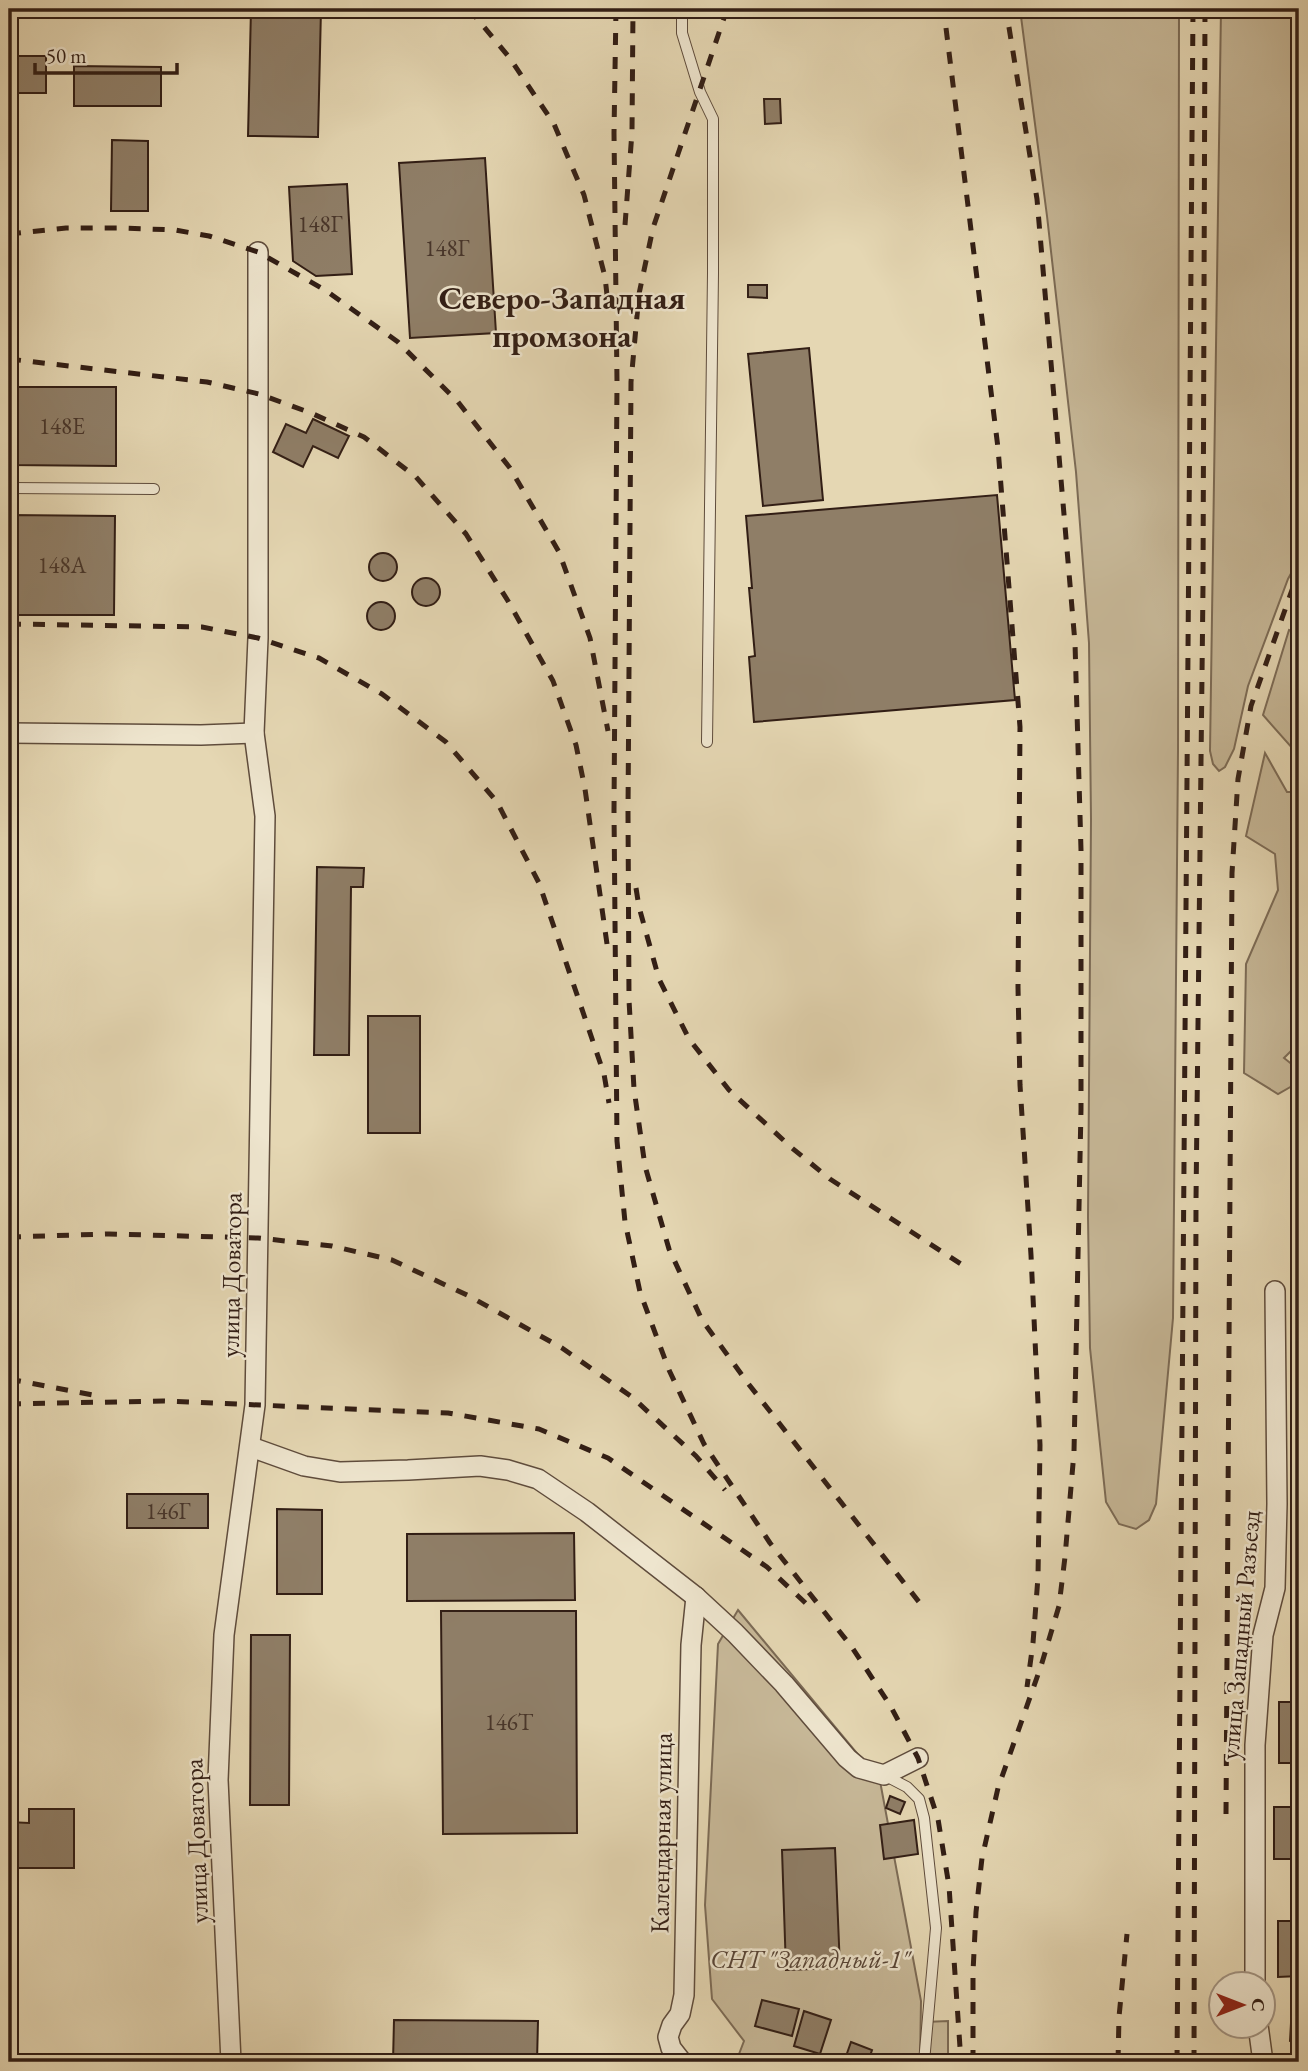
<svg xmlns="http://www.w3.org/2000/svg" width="1308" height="2071" font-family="'EB Garamond',serif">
  <rect width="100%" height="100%" fill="#e5d7b3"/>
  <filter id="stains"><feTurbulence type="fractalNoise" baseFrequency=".00286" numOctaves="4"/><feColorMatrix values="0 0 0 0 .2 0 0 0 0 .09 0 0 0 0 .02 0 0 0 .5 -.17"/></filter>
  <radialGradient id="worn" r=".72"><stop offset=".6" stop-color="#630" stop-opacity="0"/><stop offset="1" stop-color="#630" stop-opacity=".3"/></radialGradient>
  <g fill="#c7b898" stroke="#7c6b56" stroke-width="2">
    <path d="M1020 9H1179L1178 751 1173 1318 1156 1504 1149 1520 1136 1529 1119 1524 1106 1502 1090 1348 1088 1217 1091 819 1089 643 1076 472 1047 216Z"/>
    <path d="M1221 9H1299V559L1288 579 1248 686 1234 749 1225 767 1219 771 1213 764 1210 751Z"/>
    <path d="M1289 630 1299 633V745L1293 749 1263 715Z"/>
    <path d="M1265 753 1287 792H1299V1043L1284 1058 1299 1070V1082L1278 1094 1244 1073 1246 964 1278 890 1275 854 1246 836Z"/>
    <path d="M738 1610 880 1781 921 2001 920 2062H736L744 2041 712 1999 705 1905 718 1644Z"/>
    <path d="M948 2021V2062H925V2022Z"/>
  </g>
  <g fill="#8f7e67" stroke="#321e15" stroke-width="2">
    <path d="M251 9H321L318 137 248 136Z"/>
    <rect x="9" y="56" width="37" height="37"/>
    <path d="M74 66 161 67V106H74Z"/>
    <path d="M764 99H780L781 123 765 124Z"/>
    <path d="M112 140 148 141V211H111Z"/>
    <path d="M485 158 496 333 410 338 399 163Z"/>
    <path d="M347 184 352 274 316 276 293 261 289 187Z"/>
    <path d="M748 285H767V298L748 297Z"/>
    <path d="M809 348 823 500 763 506 748 354Z"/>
    <path d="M9 387H116V466L9 465Z"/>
    <path d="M313 419 349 436 338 458 313 446 303 467 273 452 286 424 306 433Z"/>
    <path d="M997 495 1015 700 754 722 749 657 755 656 749 588H752L746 516Z"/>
    <path d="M9 515 115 516 114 615H9Z"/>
    <circle cx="383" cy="567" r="14"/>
    <circle cx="426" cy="592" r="14"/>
    <circle cx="381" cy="616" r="14"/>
    <path d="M317 867 364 868 363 887H351L349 1055H314Z"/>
    <rect x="368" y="1016" width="52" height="117"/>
    <rect x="127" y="1494" width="81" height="34"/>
    <path d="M277 1509 322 1510V1594H277Z"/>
    <path d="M574 1533 575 1600 407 1601V1534Z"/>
    <path d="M441 1611H576L577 1833 443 1834Z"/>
    <path d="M251 1635H290L289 1805H250Z"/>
    <path d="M1279 1702H1299L1297 1763H1279Z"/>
    <path d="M890 1796 905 1802 900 1814 886 1808Z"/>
    <rect x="1274" y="1807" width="25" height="52"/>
    <path d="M29 1809H74V1868H9V1822L29 1823Z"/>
    <path d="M914 1820 918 1854 884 1859 880 1825Z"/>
    <path d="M835 1848 840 1968 786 1970 782 1850Z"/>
    <path d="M1278 1921H1299V1976L1278 1977Z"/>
    <path d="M762 2000 799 2009 792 2036 755 2026Z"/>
    <path d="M804 2011 831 2020 820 2054 794 2046Z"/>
    <path d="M394 2020 538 2021 537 2062H393Z"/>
    <path d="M1291 2023 1299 2024V2047H1296L1297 2042 1290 2041Z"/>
    <path d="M851 2042 872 2050 868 2062H855L845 2059Z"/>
  </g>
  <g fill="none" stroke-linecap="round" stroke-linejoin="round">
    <defs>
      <g id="service">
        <path d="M682 9V33L700 92 713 119V273L707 742"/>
        <path d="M9 488 154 489"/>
        <path d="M884 1775 907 1787 919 1799 924 1818 936 1928 924 2062"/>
      </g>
      <g id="minor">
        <path d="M9 733 201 735 254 733"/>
        <path d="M251 1447 304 1466 340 1472 408 1470 480 1466 508 1470 538 1479 587 1512 696 1597 735 1633 784 1684 847 1758 859 1768 884 1775 918 1758"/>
        <path d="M1255 1983V1745L1263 1635 1275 1588 1277 1504 1275 1291"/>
        <path d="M1258 2025 1263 2062"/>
        <path d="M231 2062 218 1780 224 1635 255 1405 265 816 254 733 258 638V252"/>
        <path d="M682 2062 671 2048 668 2037 672 2025 680 2014 684 1995 691 1645 696 1597"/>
      </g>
    </defs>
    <use href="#service" stroke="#5f4c3c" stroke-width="12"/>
    <use href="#minor" stroke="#5f4c3c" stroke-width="22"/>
    <use href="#service" stroke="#eee5ce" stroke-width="10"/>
    <use href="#minor" stroke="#eee5ce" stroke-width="19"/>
    <g stroke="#321e15" stroke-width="5" stroke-dasharray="12 12" stroke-linecap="butt">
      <path d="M469 9 509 57 554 124 584 195 605 277 608 304"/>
      <path d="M616 9 614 133 617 382 614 811 617 1141 625 1222 640 1292 669 1370 704 1444 770 1543 851 1646 890 1705 918 1758 938 1819 949 1886 961 2062"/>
      <path d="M727 9 653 228 639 294 631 382 628 812 629 1000 634 1089 645 1166 669 1249 702 1320 747 1382 919 1602"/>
      <path d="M946 28 998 448 1020 727 1018 987 1020 1085 1031 1255 1040 1445 1038 1577 1033 1643 1027 1687"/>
      <path d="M625 225 632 132 633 9"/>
      <path d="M9 234 66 228H121L175 230 209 236 258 252 325 290 398 342 458 402 510 468 559 552 590 638 608 731"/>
      <path d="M9 359 207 382 259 394 311 413 364 437 416 477 466 534 508 601 553 681 576 745 585 789 608 951"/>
      <path d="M9 624 202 627 258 638 319 658 382 694 446 742 497 802 539 883 604 1074 609 1103"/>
      <path d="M636 888 639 907 659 979 689 1039 729 1090 792 1148 830 1179 964 1266"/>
      <path d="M9 1237 109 1234 258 1238 332 1246 392 1260 469 1296 562 1348 632 1397 696 1456 725 1490"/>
      <path d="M9 1379 93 1395"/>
      <path d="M9 1404 163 1401 448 1413 539 1429 608 1458 767 1567 813 1610"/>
      <path d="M1226 1814 1232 873 1238 779 1251 706 1292 590 1299 577"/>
      <path d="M973 2062V1972L976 1912 982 1858 998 1788 1041 1666 1059 1606 1065 1557 1074 1452 1081 1109V850L1075 643 1037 199 1006 9"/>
      <path d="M1118 2062 1119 2017 1127 1934"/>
      <path d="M1177 2062 1193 9"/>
      <path d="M1194 2062 1196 1200 1203 587 1205 9"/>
    </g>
  </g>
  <g text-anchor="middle" stroke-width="5" stroke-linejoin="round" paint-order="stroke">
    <g font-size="23" fill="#49362a">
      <text x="320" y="232">148Г</text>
      <text x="447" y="256">148Г</text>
      <text x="62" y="434">148Е</text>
      <text x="62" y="573">148А</text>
      <text x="168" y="1519">146Г</text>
      <text x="509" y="1730">146Т</text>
    </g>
    <g font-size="26" fill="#321e15" stroke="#eee5ce">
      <text transform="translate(231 1275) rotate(-89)" y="9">улица Доватора</text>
      <text transform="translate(1240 1635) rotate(-85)" y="9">улица Западный Разъезд</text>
      <text transform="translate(661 1833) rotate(-89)" y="9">Календарная улица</text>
      <text transform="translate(196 1841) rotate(-92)" y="9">улица Доватора</text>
    </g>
    <g font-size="26" font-style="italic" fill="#574436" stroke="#eee5ce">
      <text x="810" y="1968">СНТ "Западный-1"</text>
    </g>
    <g font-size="33" font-weight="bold" fill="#321e15" stroke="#eee5ce">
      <text x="562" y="309">Северо-Западная<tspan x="562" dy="38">промзона</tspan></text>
    </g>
  </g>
  <rect width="1308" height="2071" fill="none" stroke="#e5d7b3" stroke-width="35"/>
  <rect x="10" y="10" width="1287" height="2050" fill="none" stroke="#321e15" stroke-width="3.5"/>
  <rect x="18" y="18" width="1273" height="2036" fill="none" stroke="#321e15" stroke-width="2"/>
  <g transform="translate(1242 2005) rotate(90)"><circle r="33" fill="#eee5ce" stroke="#a39584" stroke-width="2"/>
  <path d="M0-5L12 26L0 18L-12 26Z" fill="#8f2418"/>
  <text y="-10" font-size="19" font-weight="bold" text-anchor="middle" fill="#321e15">С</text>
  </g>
  <path d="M35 63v10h142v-10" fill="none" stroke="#321e15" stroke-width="3.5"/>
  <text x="46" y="63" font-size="21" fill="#321e15" stroke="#eee5ce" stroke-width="5" paint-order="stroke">50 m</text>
  <rect width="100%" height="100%" filter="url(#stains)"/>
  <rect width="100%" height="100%" fill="url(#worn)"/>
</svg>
